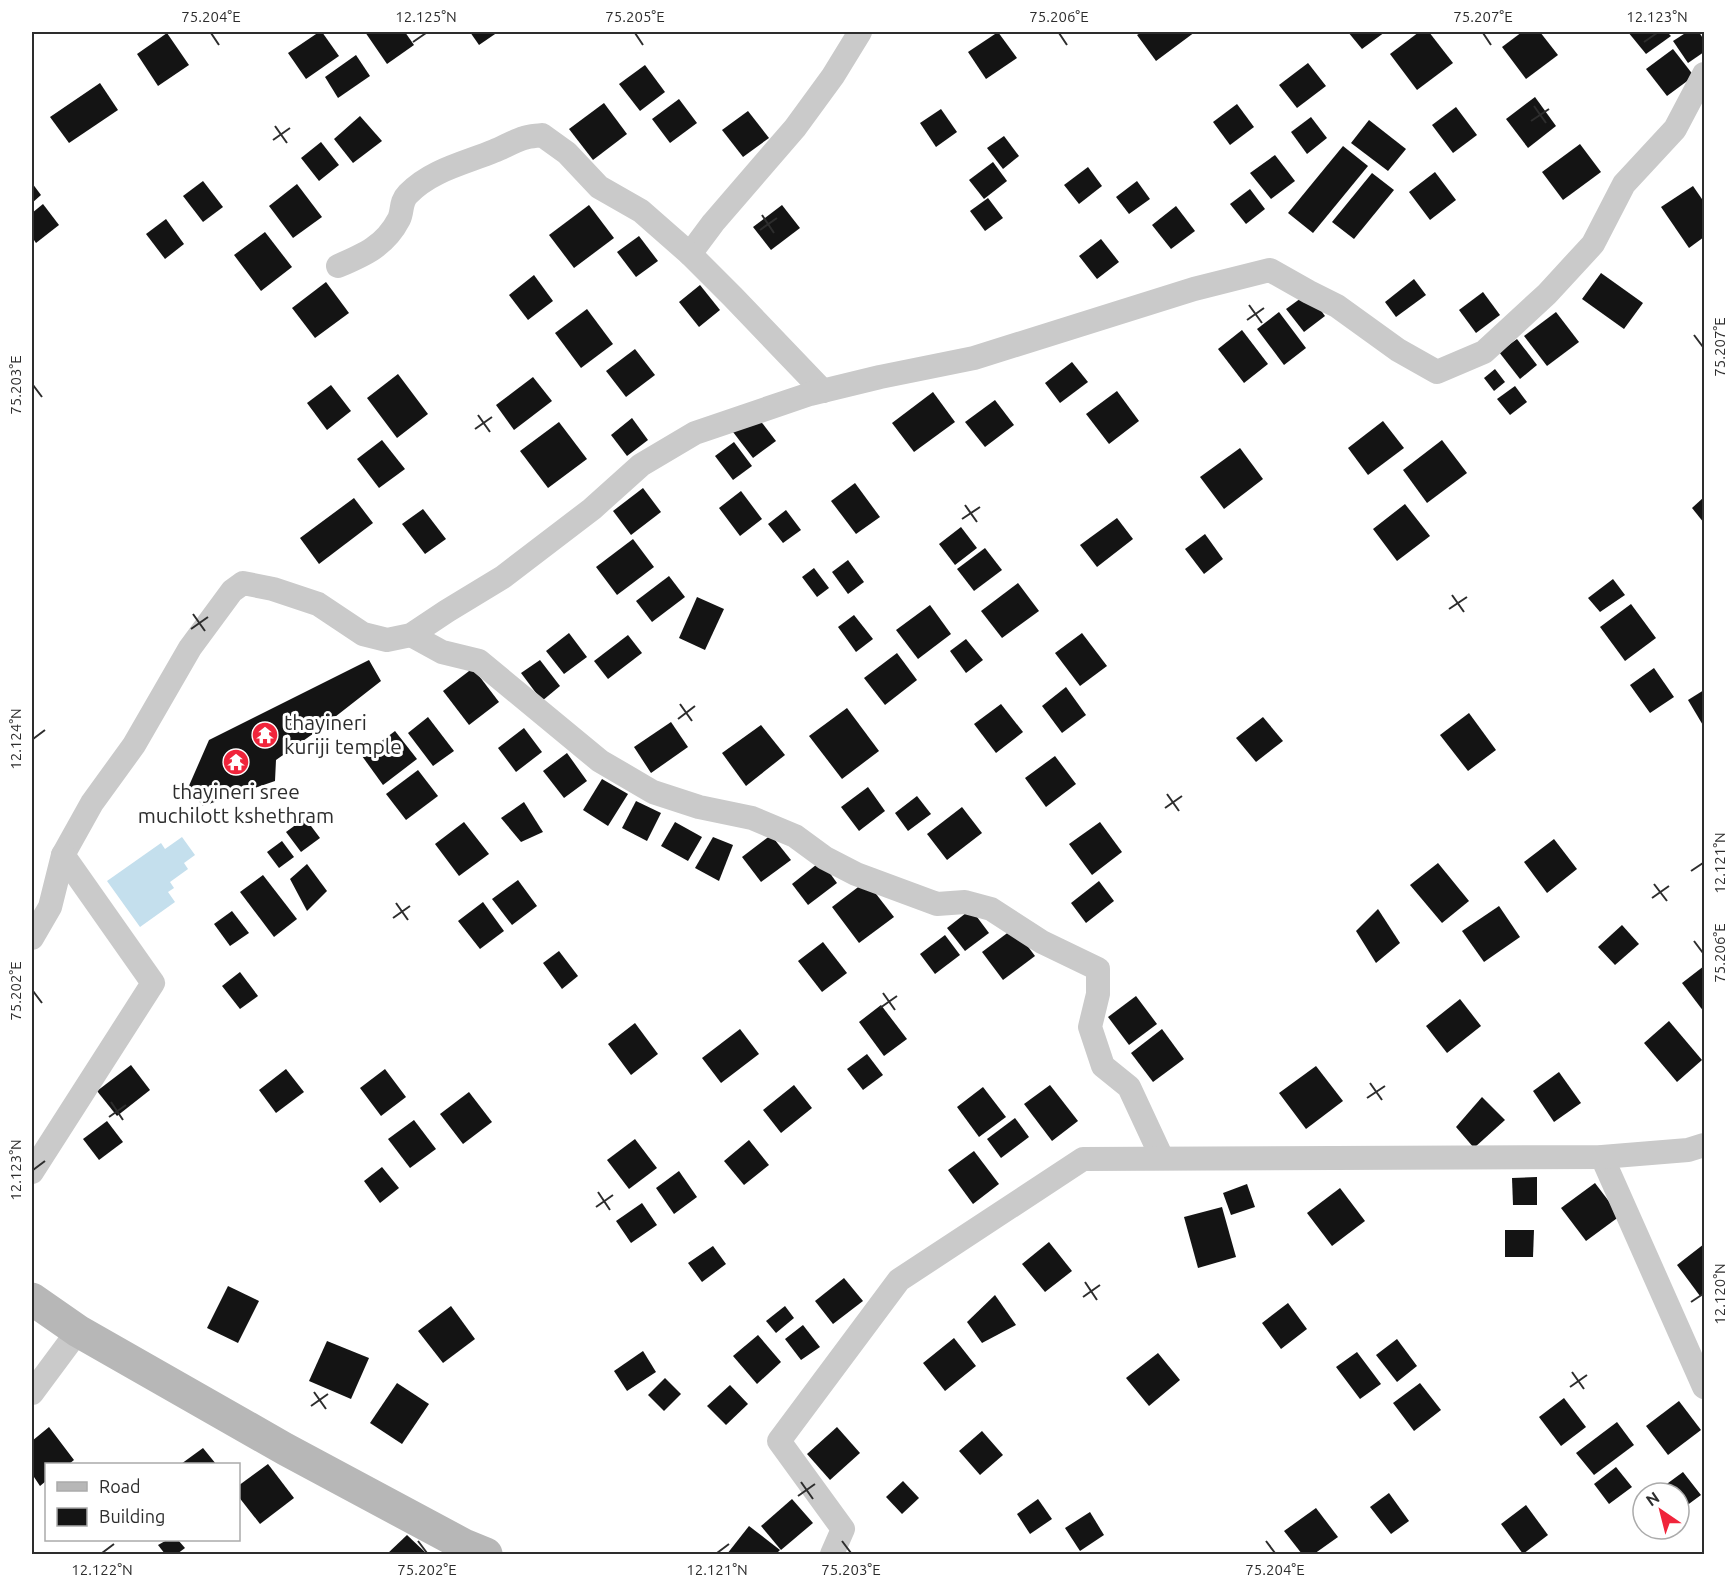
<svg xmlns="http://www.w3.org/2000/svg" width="1736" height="1586" font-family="Ubuntu,sans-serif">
  <rect width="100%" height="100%" fill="#fff"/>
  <path fill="#c4dfed" d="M182 837 195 855 184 863 188 869 170 882 174 888 168 892 175 902 140 927 107 881 161 843 165 849Z"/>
  <g fill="#141414">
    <path d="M319 32H322L339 56 306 79 288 53Z"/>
    <path d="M365 32H405L414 45 387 64Z"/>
    <path d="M470 32H498L479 45Z"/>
    <path d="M998 32 1017 58 986 79 968 52Z"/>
    <path d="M1142 32H1195L1156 61 1137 35Z"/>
    <path d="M1348 32H1385L1362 49Z"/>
    <path d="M1419 32H1429L1453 63 1417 90 1390 54Z"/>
    <path d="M1522 32H1540L1558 55 1526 79 1502 47Z"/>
    <path d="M1628 32H1667L1671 36 1646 54Z"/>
    <path d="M1687 32H1699L1704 40V52L1688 63 1673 41Z"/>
    <path d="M167 33 189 65 158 86 137 54Z"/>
    <path d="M1673 49 1694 76 1667 96 1646 69Z"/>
    <path d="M356 55 370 76 338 98 325 77Z"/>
    <path d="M1308 63 1326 86 1297 108 1279 85Z"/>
    <path d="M645 65 665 92 640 111 619 84Z"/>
    <path d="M100 83 118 110 69 143 50 117Z"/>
    <path d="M1535 97 1556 126 1528 148 1506 119Z"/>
    <path d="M679 99 697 123 670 143 652 119Z"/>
    <path d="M604 103 627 134 593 160 569 129Z"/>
    <path d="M1237 104 1254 127 1230 145 1213 122Z"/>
    <path d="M1456 107 1477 135 1453 153 1432 125Z"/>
    <path d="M941 109 957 132 936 147 920 123Z"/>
    <path d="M748 111 769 138 743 157 722 130Z"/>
    <path d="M360 116 382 141 353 163 334 139Z"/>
    <path d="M1311 117 1327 138 1307 154 1291 132Z"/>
    <path d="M1369 120 1406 149 1388 171 1351 143Z"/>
    <path d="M1004 136 1019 156 1003 169 987 148Z"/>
    <path d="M321 142 339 165 319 181 301 158Z"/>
    <path d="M1580 144 1601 172 1563 200 1542 172Z"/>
    <path d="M1343 146 1368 166 1313 233 1288 213Z"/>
    <path d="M1275 155 1295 181 1271 199 1250 173Z"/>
    <path d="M993 162 1007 181 984 199 969 180Z"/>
    <path d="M1088 167 1102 186 1079 204 1064 185Z"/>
    <path d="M1435 172 1456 200 1430 220 1409 192Z"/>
    <path d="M1372 173 1394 190 1354 239 1332 222Z"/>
    <path d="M203 181 223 207 203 222 183 196Z"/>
    <path d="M1137 181 1150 199 1129 214 1116 197Z"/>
    <path d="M32 183 41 195 32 203Z"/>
    <path d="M297 184 322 217 293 238 269 206Z"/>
    <path d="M1693 186 1704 202V237L1689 248 1661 207Z"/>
    <path d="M1250 189 1265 209 1246 224 1230 204Z"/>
    <path d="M988 198 1003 218 985 231 970 211Z"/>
    <path d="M43 204 59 225 36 243 32 237V213Z"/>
    <path d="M589 205 614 238 574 268 549 235Z"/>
    <path d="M782 205 800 228 771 250 753 227Z"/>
    <path d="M1176 206 1195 231 1171 249 1152 225Z"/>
    <path d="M166 219 184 244 165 259 146 234Z"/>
    <path d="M265 232 292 267 261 291 234 255Z"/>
    <path d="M639 236 658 261 636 277 617 252Z"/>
    <path d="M1101 239 1119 262 1097 279 1079 256Z"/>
    <path d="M1601 273 1643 303 1624 329 1582 299Z"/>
    <path d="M534 275 553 301 528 320 509 295Z"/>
    <path d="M1414 279 1426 295 1396 317 1385 302Z"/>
    <path d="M326 282 349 313 315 338 292 308Z"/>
    <path d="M700 285 720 310 699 327 679 302Z"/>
    <path d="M1483 292 1500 315 1476 333 1459 310Z"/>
    <path d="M1308 293 1325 316 1304 332 1286 309Z"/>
    <path d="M587 309 613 344 581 368 555 333Z"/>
    <path d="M1279 312 1306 348 1284 365 1257 329Z"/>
    <path d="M1556 312 1579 342 1547 366 1524 336Z"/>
    <path d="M1242 330 1268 364 1244 383 1218 349Z"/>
    <path d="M1517 339 1537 365 1520 379 1499 352Z"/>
    <path d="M635 349 655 375 626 397 606 371Z"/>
    <path d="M1072 362 1088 382 1060 403 1045 383Z"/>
    <path d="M1495 369 1505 382 1494 391 1484 378Z"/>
    <path d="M398 374 428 414 397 438 367 398Z"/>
    <path d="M533 377 552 401 514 430 496 405Z"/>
    <path d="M331 385 351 411 327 430 307 403Z"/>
    <path d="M1515 386 1527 402 1510 415 1497 399Z"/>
    <path d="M1117 391 1139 421 1109 444 1086 414Z"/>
    <path d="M933 392 955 422 914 452 892 423Z"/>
    <path d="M995 400 1014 425 985 447 965 422Z"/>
    <path d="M756 415 776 441 753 458 733 432Z"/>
    <path d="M632 418 648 440 627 456 611 435Z"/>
    <path d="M1383 421 1404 448 1368 475 1348 448Z"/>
    <path d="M559 422 587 459 548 488 520 451Z"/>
    <path d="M382 440 405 469 379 488 357 459Z"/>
    <path d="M1442 440 1467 473 1427 503 1403 470Z"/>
    <path d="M734 442 752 466 733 480 715 456Z"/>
    <path d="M1240 448 1263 479 1224 509 1200 477Z"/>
    <path d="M855 483 880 517 856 534 831 501Z"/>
    <path d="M643 488 661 512 631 535 613 511Z"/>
    <path d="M741 491 762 519 740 536 719 508Z"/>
    <path d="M1704 497V523L1692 508Z"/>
    <path d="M354 498 373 523 319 564 300 538Z"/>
    <path d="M1405 504 1430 536 1397 561 1373 529Z"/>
    <path d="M423 509 446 539 425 554 402 524Z"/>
    <path d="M786 510 801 530 783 543 768 524Z"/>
    <path d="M1117 518 1133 539 1097 567 1080 545Z"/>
    <path d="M961 527 977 548 955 565 939 544Z"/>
    <path d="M1205 534 1223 559 1204 574 1185 549Z"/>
    <path d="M633 539 654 567 617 595 596 567Z"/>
    <path d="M985 548 1002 570 974 591 957 569Z"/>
    <path d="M848 560 864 582 848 594 832 572Z"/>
    <path d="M814 568 829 588 817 597 802 577Z"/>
    <path d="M669 576 685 597 652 622 636 601Z"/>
    <path d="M1613 579 1625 595 1600 612 1588 598Z"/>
    <path d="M1018 583 1039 611 1002 638 981 611Z"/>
    <path d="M697 597 724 609 705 650 679 638Z"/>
    <path d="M1631 604 1656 638 1625 661 1600 627Z"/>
    <path d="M930 605 951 634 918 659 896 630Z"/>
    <path d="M854 615 873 639 856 652 838 627Z"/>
    <path d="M569 633 587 657 564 674 546 651Z"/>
    <path d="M1082 633 1107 666 1080 686 1055 653Z"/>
    <path d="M628 635 642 653 608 679 594 661Z"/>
    <path d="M966 639 983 660 966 673 950 651Z"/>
    <path d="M897 653 917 680 885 705 864 678Z"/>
    <path d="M369 660 381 681 317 731 276 760 275 781 203 806 188 788 209 740Z"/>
    <path d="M540 660 560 686 542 701 521 673Z"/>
    <path d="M473 668 499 702 469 725 443 691Z"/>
    <path d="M1654 668 1674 697 1650 713 1630 685Z"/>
    <path d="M1066 687 1086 715 1062 733 1042 706Z"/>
    <path d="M1704 690V727L1688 700Z"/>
    <path d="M1001 704 1023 732 996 753 974 724Z"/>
    <path d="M847 708 879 751 842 779 809 736Z"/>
    <path d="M1469 713 1496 750 1468 771 1440 735Z"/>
    <path d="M428 717 454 751 433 766 408 733Z"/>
    <path d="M1263 717 1283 741 1256 762 1236 738Z"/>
    <path d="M671 722 688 747 651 773 634 747Z"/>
    <path d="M761 725 785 755 746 786 722 753Z"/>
    <path d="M524 728 542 752 516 772 498 748Z"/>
    <path d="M395 731 417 759 383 785 362 756Z"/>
    <path d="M567 753 587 781 564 798 543 771Z"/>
    <path d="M1055 756 1076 784 1046 807 1025 778Z"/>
    <path d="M418 770 438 796 406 820 386 794Z"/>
    <path d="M602 779 628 794 608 826 583 810Z"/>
    <path d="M868 787 885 811 859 831 841 807Z"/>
    <path d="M917 796 931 814 908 831 895 813Z"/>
    <path d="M636 801 661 813 647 841 622 828Z"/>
    <path d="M524 802 543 832 521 842 501 818Z"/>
    <path d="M962 807 982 833 947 860 927 834Z"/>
    <path d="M305 818 320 838 301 852 286 832Z"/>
    <path d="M464 822 489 854 459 876 435 844Z"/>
    <path d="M675 822 702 837 688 861 661 846Z"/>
    <path d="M1100 822 1122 852 1092 875 1069 844Z"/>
    <path d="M771 835 791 860 761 882 742 857Z"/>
    <path d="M713 837 733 845 719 881 695 868Z"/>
    <path d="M1554 839 1577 869 1547 893 1524 862Z"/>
    <path d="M282 841 294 857 279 868 267 852Z"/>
    <path d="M821 861 837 883 808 905 792 884Z"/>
    <path d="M1438 863 1469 901 1442 923 1410 885Z"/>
    <path d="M307 864 327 891 307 911 290 879Z"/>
    <path d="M263 875 297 919 274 937 240 892Z"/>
    <path d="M518 880 537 906 512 925 492 899Z"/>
    <path d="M866 881 894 917 859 943 832 907Z"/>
    <path d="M1099 881 1114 901 1086 923 1071 903Z"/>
    <path d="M483 902 504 931 480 949 458 921Z"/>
    <path d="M1499 906 1520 937 1484 962 1462 931Z"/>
    <path d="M971 909 989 933 965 951 947 928Z"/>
    <path d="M1378 909 1400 943 1376 963 1356 931Z"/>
    <path d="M232 911 249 933 230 946 214 924Z"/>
    <path d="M1622 925 1639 944 1615 965 1598 947Z"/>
    <path d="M1014 928 1035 956 1003 980 982 952Z"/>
    <path d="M945 935 960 955 935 974 920 954Z"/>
    <path d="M823 942 847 973 822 992 798 961Z"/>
    <path d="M559 951 578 976 562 989 543 963Z"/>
    <path d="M1704 966V1012L1682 983Z"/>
    <path d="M240 972 258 996 240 1009 222 986Z"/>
    <path d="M1136 996 1157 1024 1129 1045 1108 1017Z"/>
    <path d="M1460 999 1481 1026 1447 1053 1426 1026Z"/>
    <path d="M881 1005 907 1039 884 1056 859 1022Z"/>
    <path d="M1669 1021 1702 1060 1677 1082 1644 1043Z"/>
    <path d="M635 1023 658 1054 631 1075 608 1044Z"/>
    <path d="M740 1029 759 1054 721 1083 702 1058Z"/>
    <path d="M1162 1029 1184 1059 1153 1082 1131 1053Z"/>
    <path d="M867 1054 883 1075 863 1090 847 1069Z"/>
    <path d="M131 1065 150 1090 117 1116 97 1091Z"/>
    <path d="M1316 1066 1343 1101 1306 1129 1279 1093Z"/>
    <path d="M286 1069 304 1092 276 1113 259 1090Z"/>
    <path d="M385 1069 406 1097 381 1116 360 1088Z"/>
    <path d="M1559 1072 1581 1103 1554 1122 1533 1091Z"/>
    <path d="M794 1085 812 1108 781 1133 763 1110Z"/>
    <path d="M1050 1085 1078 1121 1052 1141 1024 1104Z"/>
    <path d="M983 1087 1006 1117 979 1137 957 1107Z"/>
    <path d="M469 1092 492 1122 463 1144 440 1114Z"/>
    <path d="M1482 1097 1505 1120 1474 1148 1456 1127Z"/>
    <path d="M1015 1118 1029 1137 1001 1158 987 1139Z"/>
    <path d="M414 1120 436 1149 410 1168 388 1139Z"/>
    <path d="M107 1121 123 1142 99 1160 83 1139Z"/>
    <path d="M635 1139 657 1168 629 1189 607 1160Z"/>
    <path d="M749 1140 769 1165 744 1185 724 1161Z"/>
    <path d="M974 1151 999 1184 973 1204 948 1170Z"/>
    <path d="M382 1167 399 1188 380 1203 364 1181Z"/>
    <path d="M679 1171 697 1197 674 1214 656 1188Z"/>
    <path d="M1537 1177V1205H1513L1512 1178Z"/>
    <path d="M1595 1183 1620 1216 1586 1241 1561 1208Z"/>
    <path d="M1247 1184 1255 1207 1231 1215 1223 1193Z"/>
    <path d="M1340 1188 1365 1221 1332 1246 1307 1213Z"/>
    <path d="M642 1203 657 1225 631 1243 616 1221Z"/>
    <path d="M1222 1207 1236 1257 1198 1268 1184 1217Z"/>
    <path d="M1505 1230H1534L1533 1257H1505Z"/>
    <path d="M1049 1242 1072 1271 1045 1292 1022 1264Z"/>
    <path d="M1704 1244V1292L1700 1296 1677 1265Z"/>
    <path d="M713 1246 726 1264 702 1282 688 1263Z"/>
    <path d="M844 1278 863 1301 833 1324 815 1301Z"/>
    <path d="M228 1286 259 1301 238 1343 207 1328Z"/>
    <path d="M995 1295 1016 1325 982 1343 967 1322Z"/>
    <path d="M1288 1303 1307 1329 1281 1349 1262 1323Z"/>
    <path d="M451 1306 475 1339 443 1363 418 1331Z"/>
    <path d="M785 1306 794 1318 776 1333 766 1321Z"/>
    <path d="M803 1325 820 1347 801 1360 785 1339Z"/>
    <path d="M758 1335 781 1362 757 1384 733 1356Z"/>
    <path d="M954 1338 976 1366 945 1391 923 1363Z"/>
    <path d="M1397 1339 1417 1366 1397 1382 1376 1355Z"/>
    <path d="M327 1341 369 1358 351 1399 309 1381Z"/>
    <path d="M643 1351 656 1372 627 1391 614 1371Z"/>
    <path d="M1357 1352 1381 1384 1360 1399 1336 1367Z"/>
    <path d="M1158 1353 1180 1380 1149 1406 1126 1378Z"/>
    <path d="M665 1378 681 1394 664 1411 648 1395Z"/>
    <path d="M397 1383 429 1404 402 1444 370 1423Z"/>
    <path d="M1420 1383 1441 1410 1414 1431 1393 1403Z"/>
    <path d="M730 1385 748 1404 726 1425 707 1406Z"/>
    <path d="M1564 1398 1586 1427 1561 1446 1539 1417Z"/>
    <path d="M1679 1401 1701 1430 1668 1455 1646 1426Z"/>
    <path d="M1617 1422 1634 1445 1594 1475 1576 1453Z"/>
    <path d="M49 1427 74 1460 69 1464H46V1481L40 1486 32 1474V1441Z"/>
    <path d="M837 1427 860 1453 830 1480 807 1454Z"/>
    <path d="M982 1431 1003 1455 980 1475 959 1451Z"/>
    <path d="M203 1448 216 1464H181Z"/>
    <path d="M268 1464 294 1498 260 1524 238 1496V1486Z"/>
    <path d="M1616 1467 1632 1487 1609 1504 1594 1484Z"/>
    <path d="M1683 1472 1701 1495 1682 1509 1679 1506V1493H1669L1664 1486Z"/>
    <path d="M903 1481 919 1498 902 1514 886 1497Z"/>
    <path d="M1389 1493 1409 1521 1391 1534 1370 1507Z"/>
    <path d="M792 1499 813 1523 781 1550 761 1526Z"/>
    <path d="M1038 1499 1052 1519 1030 1534 1017 1514Z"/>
    <path d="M1526 1505 1548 1535 1523 1554 1501 1524Z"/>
    <path d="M1316 1508 1338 1537 1314 1554H1302L1284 1531Z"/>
    <path d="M1090 1512 1104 1535 1080 1551 1065 1528Z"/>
    <path d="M749 1526 780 1550 776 1554H727Z"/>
    <path d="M407 1535 427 1554H387Z"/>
    <path d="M167 1540H178L185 1548 177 1554H165L158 1545Z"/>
  </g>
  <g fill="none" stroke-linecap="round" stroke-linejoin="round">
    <g stroke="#cacaca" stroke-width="24">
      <path d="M690 254 713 223 795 128 833 76 860 32"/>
      <path d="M338 266C364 255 385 246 399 219 403 211 400 202 408 194 431 170 465 163 494 151 504 147 514 141 524 138 530 136 536 136 542 135L567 153 599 187 641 211 690 254 733 297 823 391"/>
      <path d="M411 635 442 652 479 661 600 761 653 792 699 807 752 818 795 836 825 858 856 874 937 904 965 902 991 909 1042 942 1098 969V994L1090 1027 1103 1066 1129 1087 1162 1158"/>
      <path d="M32 938 50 907 63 855 92 803 134 745 190 648 232 591 243 583 273 589 318 604 363 634 387 640 411 635 447 611 503 577 592 509 641 465 695 433 810 394 880 377 974 358 1194 289 1270 270 1309 292 1337 306 1398 350 1437 372 1484 352 1547 294 1593 244 1624 184 1675 129 1704 74"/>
      <path d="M1602 1157 1704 1387"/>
      <path d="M32 1172 153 983 63 855"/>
      <path d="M32 1393 78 1331"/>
      <path d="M832 1554 843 1529 779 1441 899 1280 1083 1159 1602 1157 1688 1150 1704 1145"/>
    </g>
    <path stroke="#b7b7b7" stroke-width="33" d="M32 1299 78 1331 285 1449 464 1545 486 1554"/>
  </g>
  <path fill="none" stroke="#2d2d2d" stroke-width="2" d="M211 33 219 45M635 33 643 45M1059 33 1067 45M1483 33 1491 45M413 42 426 33M1644 42 1657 33M1534 106 1546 123M1531 121 1549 109M275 126 287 143M273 140 290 128M762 215 774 233M760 230 777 218M1249 305 1262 323M1247 320 1264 308M1694 335 1703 347M33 385 42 397M478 415 490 432M475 429 492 417M965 505 977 522M962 519 980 507M1452 595 1464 612M1449 609 1467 597M193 614 205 631M191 629 208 617M680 704 692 721M678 719 695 706M33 739 45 730M1167 794 1179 811M1165 808 1182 796M1691 871 1703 863M1654 884 1667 901M1652 898 1669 886M396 903 408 920M393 918 410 906M1694 941 1703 953M33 991 42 1003M883 993 895 1010M880 1008 897 996M1370 1083 1382 1100M1367 1098 1385 1086M111 1102 123 1120M109 1117 126 1105M33 1170 45 1161M598 1192 610 1210M596 1207 613 1195M1085 1282 1097 1300M1083 1297 1100 1285M1691 1302 1703 1294M1572 1372 1584 1389M1570 1387 1587 1375M314 1392 326 1409M311 1406 328 1394M801 1482 813 1499M798 1496 815 1484M418 1541 427 1553M842 1541 851 1553M1266 1541 1275 1553M102 1553 114 1544M717 1553 729 1544"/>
  <defs>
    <symbol id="temple-disc" viewBox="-11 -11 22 22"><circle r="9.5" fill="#f0243b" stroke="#fff"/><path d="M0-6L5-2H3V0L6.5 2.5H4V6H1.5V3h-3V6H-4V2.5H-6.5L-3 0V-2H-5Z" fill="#fff"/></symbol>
  </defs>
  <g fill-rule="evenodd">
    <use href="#temple-disc" x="250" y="720" width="30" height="30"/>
    <use href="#temple-disc" x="221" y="747" width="30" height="30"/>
  </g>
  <g text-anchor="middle" stroke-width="6" stroke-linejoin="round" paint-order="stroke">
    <g font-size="21" fill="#2d2d2d" stroke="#fff" text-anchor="start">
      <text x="284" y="730">thayineri<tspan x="284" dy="24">kuriji temple</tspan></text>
      <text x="236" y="799" text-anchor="middle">thayineri sree<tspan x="236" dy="24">muchilott kshethram</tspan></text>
    </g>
  </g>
  <rect width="1736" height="1586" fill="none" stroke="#ffffff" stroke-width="66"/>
  <rect x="45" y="1463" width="195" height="78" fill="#ffffff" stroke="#ababab" stroke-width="1.5"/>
  <rect x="57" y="1482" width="30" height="9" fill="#b7b7b7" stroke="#ababab" stroke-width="1.5"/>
  <text x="99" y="1493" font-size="18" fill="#2d2d2d">Road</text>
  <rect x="57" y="1508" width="30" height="18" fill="#141414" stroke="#ababab" stroke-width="1.5"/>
  <text x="99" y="1523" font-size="18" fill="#2d2d2d">Building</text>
  <g transform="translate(1661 1511) rotate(325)"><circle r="28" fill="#ffffff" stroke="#ababab" stroke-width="1.5"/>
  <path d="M0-4.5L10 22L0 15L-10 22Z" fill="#f0243b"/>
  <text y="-9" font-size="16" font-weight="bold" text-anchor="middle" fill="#2d2d2d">N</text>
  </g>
  <rect x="33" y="33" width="1670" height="1520" fill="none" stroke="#2d2d2d" stroke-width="2"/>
  <g font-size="15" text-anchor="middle" fill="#2d2d2d">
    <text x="211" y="22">75.204°E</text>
    <text x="426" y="22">12.125°N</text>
    <text x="635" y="22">75.205°E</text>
    <text x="1059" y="22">75.206°E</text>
    <text x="1483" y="22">75.207°E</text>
    <text x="1657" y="22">12.123°N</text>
    <text transform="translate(1720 347) rotate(-90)" y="5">75.207°E</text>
    <text transform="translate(16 385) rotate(-90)" y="5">75.203°E</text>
    <text transform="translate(16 739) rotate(-90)" y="5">12.124°N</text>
    <text transform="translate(1720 863) rotate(-90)" y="5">12.121°N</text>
    <text transform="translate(1720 953) rotate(-90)" y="5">75.206°E</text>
    <text transform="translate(16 991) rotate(-90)" y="5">75.202°E</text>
    <text transform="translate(16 1170) rotate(-90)" y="5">12.123°N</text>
    <text transform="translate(1720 1294) rotate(-90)" y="5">12.120°N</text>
    <text x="102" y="1575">12.122°N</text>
    <text x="427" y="1575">75.202°E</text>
    <text x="717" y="1575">12.121°N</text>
    <text x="851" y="1575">75.203°E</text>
    <text x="1275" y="1575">75.204°E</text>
  </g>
</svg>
